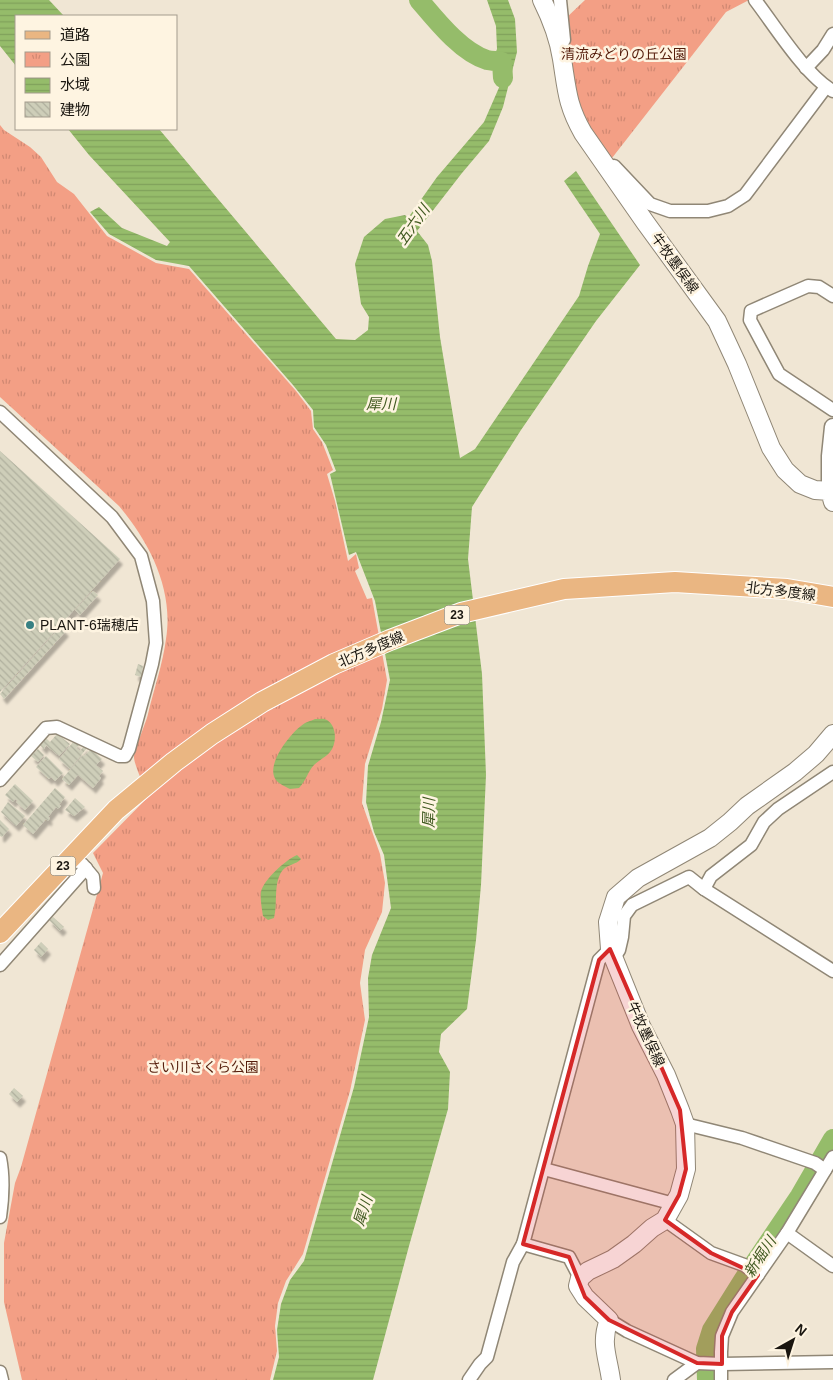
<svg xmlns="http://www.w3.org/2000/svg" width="833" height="1380" font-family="Helvetica,'Noto Sans JP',sans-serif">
  <defs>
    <pattern id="park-tufts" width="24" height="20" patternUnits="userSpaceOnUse" patternTransform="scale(1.25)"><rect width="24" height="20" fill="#f39f85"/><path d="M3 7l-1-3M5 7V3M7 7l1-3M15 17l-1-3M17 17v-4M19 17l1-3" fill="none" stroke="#d08872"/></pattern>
    <pattern id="water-rules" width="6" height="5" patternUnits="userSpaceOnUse" patternTransform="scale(1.25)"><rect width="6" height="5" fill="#95bc6a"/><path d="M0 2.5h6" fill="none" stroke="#80a15b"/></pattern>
    <pattern id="building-back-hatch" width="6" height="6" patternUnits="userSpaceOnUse" patternTransform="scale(1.25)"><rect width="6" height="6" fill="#ceceb9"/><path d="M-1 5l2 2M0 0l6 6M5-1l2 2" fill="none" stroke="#b0b09e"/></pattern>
    <filter id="shadow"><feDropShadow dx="3" dy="5.5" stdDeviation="1" flood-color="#0004"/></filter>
  </defs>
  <rect width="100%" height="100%" fill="#f0e6d4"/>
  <g fill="url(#park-tufts)">
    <path d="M585 0H749L726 12 612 158 603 148 576 109 564 20Z"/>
    <path d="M0 125 4 130 30 147 41 157 57 182 74 194 107 236 156 263 189 269 296 391 311 411 313 429 322 442 333 470 327 474 335 501 348 561 356 554 359 568 355 571 367 599 372 598 387 680 382 709 365 764 362 803 380 854 385 883 382 912 365 950 360 983 365 1020 350 1091 303 1254 286 1281 278 1303 275 1326 277 1351 270 1380H22L4 1302V1243L15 1183 21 1167 103 873 93 853 149 796C145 788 134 765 134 757 134 750 146 723 148 714 154 689 163 663 166 639 174 590 150 543 119 506L0 397Z"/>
  </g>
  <g fill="url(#water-rules)">
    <path d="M0 0H49L64 16H16V66L0 46Z"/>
    <path d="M487 0H508L515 19 517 52 503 107 489 141 462 173 417 231 428 245 432 261 440 337 460 458 475 449 579 296 588 266 600 234 564 181 576 171 640 265 596 321 521 430 472 507 468 559 482 674 486 775 481 885 476 940 467 1009 441 1034 439 1052 450 1072 448 1109 409 1246 373 1380H273L279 1357 277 1330 281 1304 290 1280 304 1261 354 1087 369 1017 368 978 372 955 391 908 384 855 374 832 366 802 368 766 381 722 390 680 375 601 356 552 349 555 330 474 336 471 326 445 314 427 313 410 293 385 189 266 156 260 109 234 90 212 99 207 122 228 167 246 170 242 89 155 68 129H159L336 339 355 340 368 330 369 317 361 304 355 264 364 237 385 219 405 215 408 218 437 177 484 122 501 83 497 73 491 64 497 49 496 26Z"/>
    <path d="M315 719C319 719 324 718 327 720 337 726 337 744 330 752 326 757 319 760 314 765 308 771 306 781 299 788L290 789C286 787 279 784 276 780 265 766 289 735 301 726 305 722 311 721 315 719Z"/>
    <path d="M297 855 301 859C296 865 287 864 282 871 273 884 278 904 274 918L268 920 263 916C262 909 260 899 261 892 263 880 287 859 297 855Z"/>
  </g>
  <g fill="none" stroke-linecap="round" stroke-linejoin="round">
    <g stroke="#95bc6a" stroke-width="20">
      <path d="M419 0C436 20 461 52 487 60 492 61 497 61 502 62L503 78"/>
      <path d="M707 1380 706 1349 712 1330 744 1279 800 1196 833 1139"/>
    </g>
  </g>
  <g fill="url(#building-back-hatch)" filter="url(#shadow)">
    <path d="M0 451 120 559 0 692Z"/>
    <path d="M93 591 98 595 80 615 75 610Z"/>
    <path d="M61 626 66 631 4 699 0 694Z"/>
    <path d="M138 664 143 666 141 677 135 675Z"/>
    <path d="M57 734 70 744 59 756 46 745 44 749 39 744 45 737 50 742Z"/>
    <path d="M74 741 79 745 76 748 80 751 84 746 87 748 70 769 59 759Z"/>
    <path d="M38 749 44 755 38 762 31 756Z"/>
    <path d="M91 749 102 759 96 765 103 771 99 776 101 778 93 788 78 775 69 785 62 779 83 755 84 756Z"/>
    <path d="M46 756 63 773 55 781 51 777 49 779 36 767Z"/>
    <path d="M15 784 33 801 25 810 16 802 18 801 15 799 13 802 5 795Z"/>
    <path d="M55 788 65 797 59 805 61 806 58 809 56 807 48 817 50 818 48 821 46 819 33 834 23 825Z"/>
    <path d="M75 798 85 807 74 816 65 810Z"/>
    <path d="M8 802 25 816 16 826 1 812Z"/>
    <path d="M0 820 9 829 2 837 0 836Z"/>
    <path d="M53 917 64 927 60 931 49 920Z"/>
    <path d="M41 942 48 949 41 957 34 950Z"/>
    <path d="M14 1088 23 1096 17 1102 9 1094Z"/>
  </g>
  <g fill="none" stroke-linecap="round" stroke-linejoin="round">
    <defs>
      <g id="minor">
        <path d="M560 0 564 40"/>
        <path d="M755 0C775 26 805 75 833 91"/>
        <path d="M806 68 823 50 833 34"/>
        <path d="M614 166 650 204 670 211H708L728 206 745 195 826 87"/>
        <path d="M833 296 819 287 808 286 751 311 750 320 779 374 833 410"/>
        <path d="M0 412 112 517 141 556 153 601 156 643 152 664 129 749 125 756H119L57 727 46 728 0 780"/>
        <path d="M82 864 93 877 94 888"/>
        <path d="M704 889 833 971"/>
        <path d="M613 959 619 950 622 937 624 916 632 905 689 877 704 889 711 876 751 845 764 822 778 809 833 772"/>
        <path d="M0 965 86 868"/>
        <path d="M685 1124 742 1138 815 1163 825 1170"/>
        <path d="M0 1158C4 1178 3 1196 0 1217"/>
        <path d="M544 1169 674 1204"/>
        <path d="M665 1220 711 1253 744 1265 758 1275"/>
        <path d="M787 1233 833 1266"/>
        <path d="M580 1278 569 1257 523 1244 599 960 610 949"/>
        <path d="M609 1320 627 1331 697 1363 722 1364 833 1362"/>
        <path d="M0 1372 2 1380"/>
        <path d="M469 1380 480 1364 487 1357 513 1262 523 1244"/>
        <path d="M674 1380 697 1363"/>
        <path d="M721 1380V1352L722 1336 732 1312 787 1233 833 1157"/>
      </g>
      <path id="tertiary" d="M830 491V456L833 427"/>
      <g id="secondary">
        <path d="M542 0C551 18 559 39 562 59 567 90 567 105 583 133L645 222 717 321 737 364 771 448 785 470 800 484 815 490 830 491 833 502"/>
        <path d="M611 1380C608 1357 600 1343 609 1320L585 1297 578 1286 580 1278 588 1271 613 1259 634 1244 652 1228 665 1220 679 1195 686 1169 685 1124 680 1110 666 1075 641 1026 610 949 608 922 616 897 638 878 710 838 730 822 747 806 795 772 816 754 833 734"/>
      </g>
      <path id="primary" d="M0 933 116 810 174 762 212 734 262 702 334 664 390 640 461 613 564 589 675 582 787 589 833 597"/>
    </defs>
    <use href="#minor" stroke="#908776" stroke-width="15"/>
    <use href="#tertiary" stroke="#908776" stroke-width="19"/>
    <use href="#secondary" stroke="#908776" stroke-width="20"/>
    <use href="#primary" stroke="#fff" stroke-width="22"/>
    <use href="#minor" stroke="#fff" stroke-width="12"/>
    <use href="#tertiary" stroke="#fff" stroke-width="16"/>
    <use href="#secondary" stroke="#fff" stroke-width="18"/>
    <use href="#primary" stroke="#eab682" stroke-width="20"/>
  </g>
  <path fill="#d62828" fill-opacity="0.2" stroke="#d62828" stroke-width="4" stroke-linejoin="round" d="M610 949 680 1110 686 1169 679 1195 665 1220 711 1253 758 1275 732 1312 722 1336V1364L697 1363 609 1320 585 1297 569 1257 523 1244 599 960Z"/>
  <circle fill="#388083" stroke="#fef4e1" stroke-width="2" cx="30" cy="625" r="5"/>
  <g text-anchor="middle" stroke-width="5" stroke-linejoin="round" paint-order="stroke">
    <g fill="#fef4e1" stroke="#5e594f" stroke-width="1">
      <rect x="444.5" y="605.5" width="25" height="19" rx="4"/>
      <rect x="50.5" y="856.5" width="25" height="19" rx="4"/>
    </g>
    <g font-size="12" font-weight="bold" fill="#1a1610">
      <text x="457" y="619">23</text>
      <text x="63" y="870">23</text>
    </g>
    <g font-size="14" fill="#561e0c" stroke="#fef4e1">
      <text x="624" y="59">清流みどりの丘公園</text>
      <text x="203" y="1072">さい川さくら公園</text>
    </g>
    <g font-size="14" fill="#1a1610" stroke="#fef4e1">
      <text transform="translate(675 263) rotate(54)" y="5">牛牧墨俣線</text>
      <text transform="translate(781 591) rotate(7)" y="5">北方多度線</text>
      <text transform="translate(371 649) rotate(-23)" y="5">北方多度線</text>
      <text transform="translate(646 1034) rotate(65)" y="5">牛牧墨俣線</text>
    </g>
    <g font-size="14" fill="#1a1610" stroke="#fef4e1" text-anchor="start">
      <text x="40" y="630">PLANT-6瑞穂店</text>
    </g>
    <g font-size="15" font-style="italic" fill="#405920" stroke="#fef4e1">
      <text transform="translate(413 225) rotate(-55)" y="5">五六川</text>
      <text x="381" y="409">犀川</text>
      <text transform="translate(429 813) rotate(-89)" y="5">犀川</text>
      <text transform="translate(363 1211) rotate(-72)" y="5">犀川</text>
      <text transform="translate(760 1257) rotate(-57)" y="5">新堀川</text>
    </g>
  </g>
  <rect x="15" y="15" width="162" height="115" fill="#fef4e1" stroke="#a39b8d"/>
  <rect x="25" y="31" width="25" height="8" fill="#eab682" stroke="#a39b8d"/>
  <text x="60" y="40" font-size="15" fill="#1a1610">道路</text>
  <rect x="25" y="52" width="25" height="15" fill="url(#park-tufts)" stroke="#a39b8d"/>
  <text x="60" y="65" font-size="15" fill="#1a1610">公園</text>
  <rect x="25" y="78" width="25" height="15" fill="url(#water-rules)" stroke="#a39b8d"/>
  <text x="60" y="90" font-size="15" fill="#1a1610">水域</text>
  <rect x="25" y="102" width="25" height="15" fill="url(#building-back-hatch)" stroke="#a39b8d"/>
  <text x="60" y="115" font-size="15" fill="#1a1610">建物</text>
  <g transform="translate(793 1340) rotate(39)" stroke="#fef4e1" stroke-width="4" paint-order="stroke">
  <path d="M0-4L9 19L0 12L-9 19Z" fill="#1a1610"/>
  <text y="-8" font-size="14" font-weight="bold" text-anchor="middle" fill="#1a1610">N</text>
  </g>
</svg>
